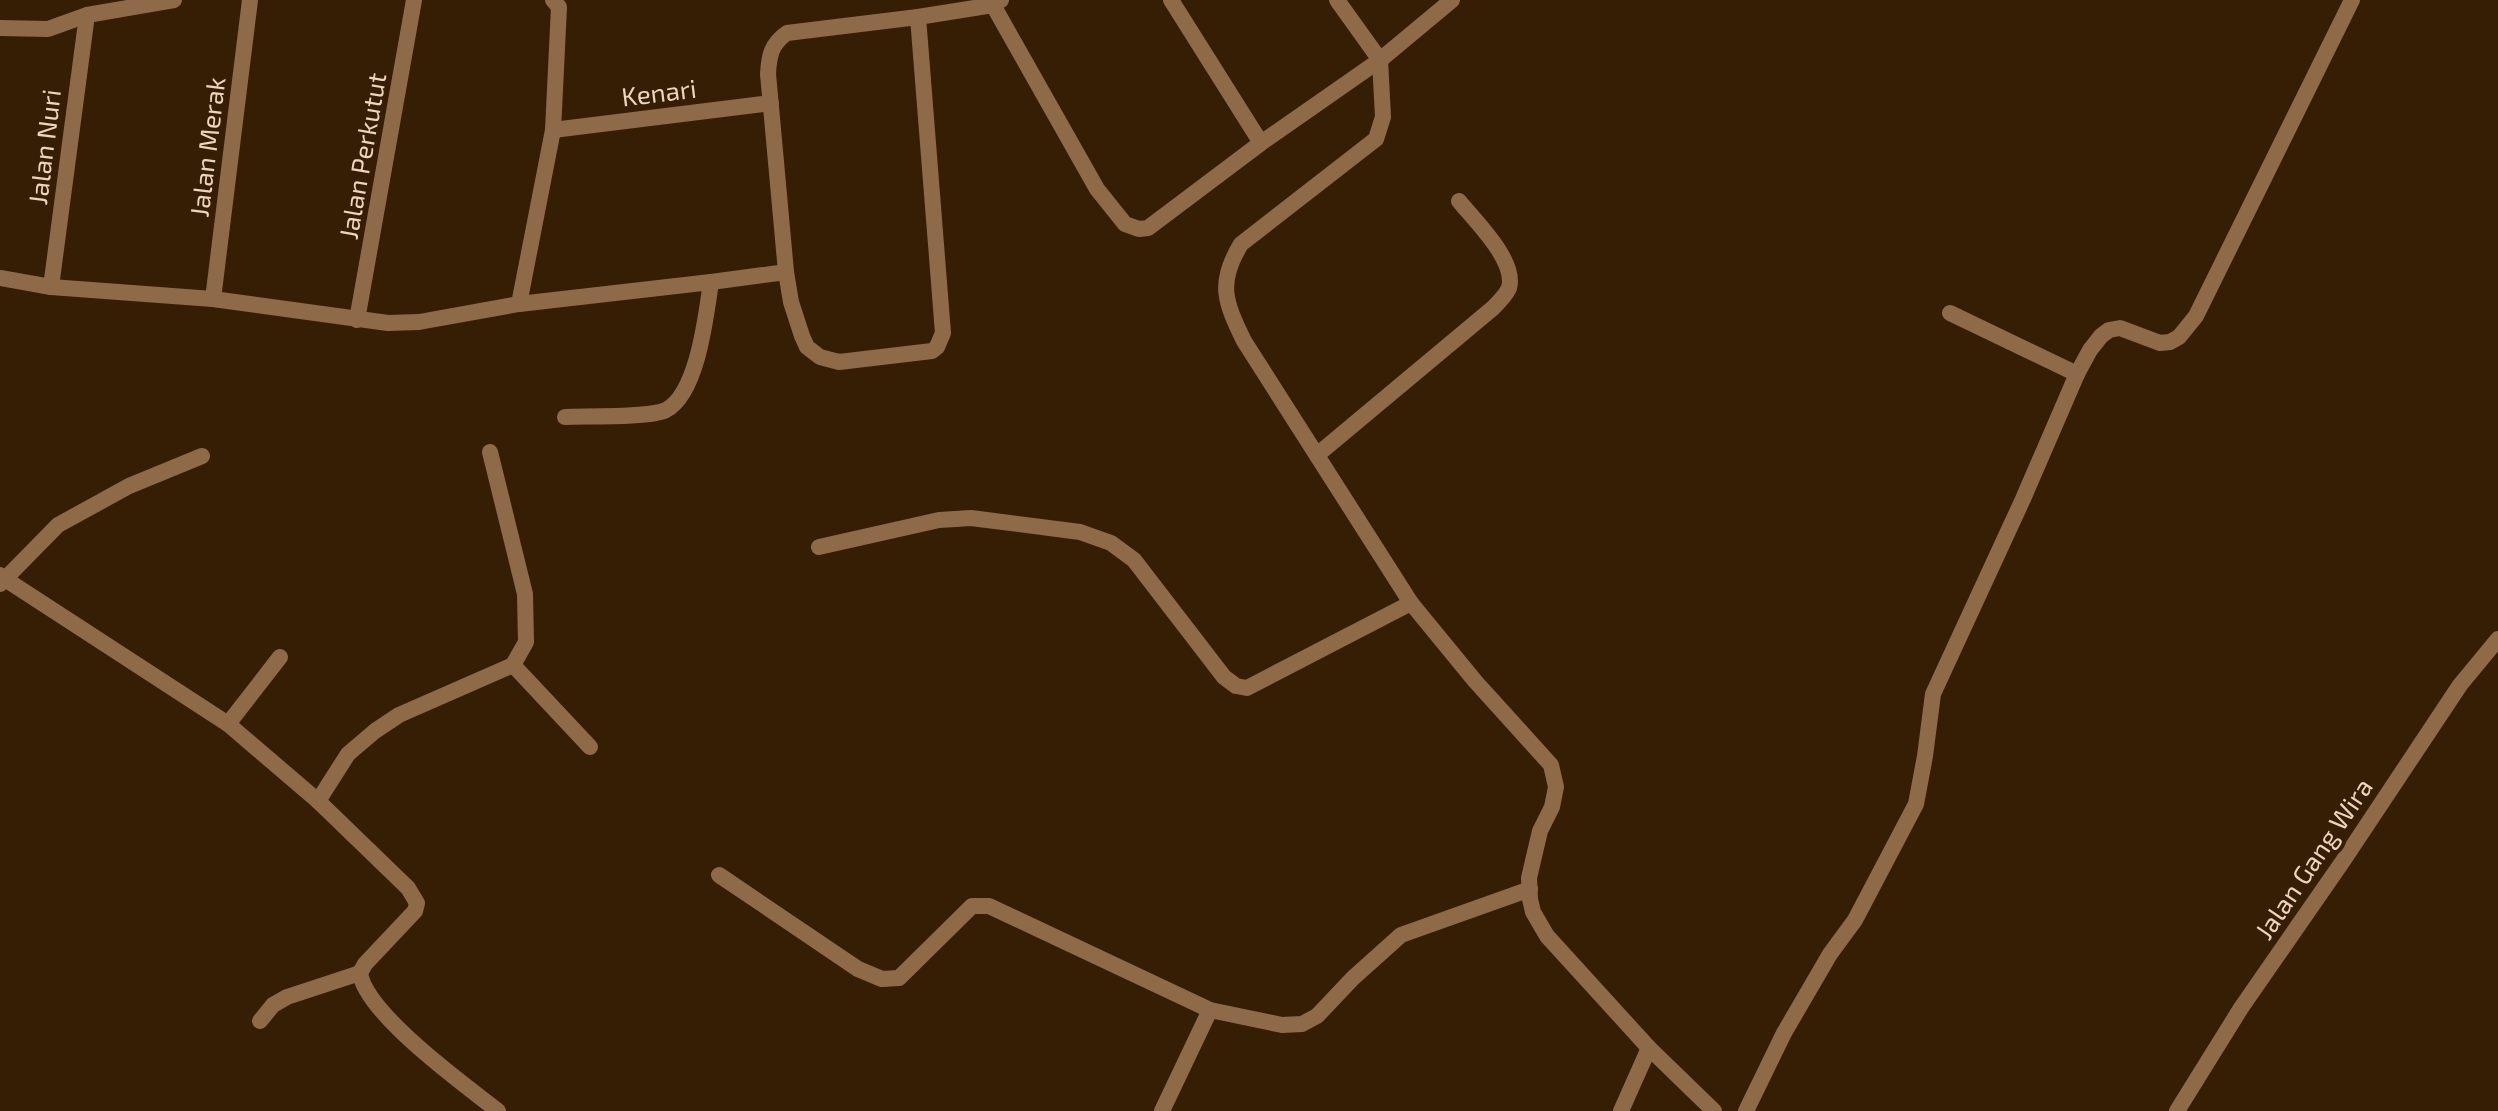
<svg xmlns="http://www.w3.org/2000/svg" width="2498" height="1111" font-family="'Exo 2',sans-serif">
  <rect width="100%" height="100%" fill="#361e05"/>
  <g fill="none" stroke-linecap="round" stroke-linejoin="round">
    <path stroke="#8f6a49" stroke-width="16" d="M565 417C586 416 650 418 666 410 698 393 706 315 711 282"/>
    <g stroke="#8f6a49" stroke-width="16">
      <path d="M1171 0 1261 143"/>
      <path d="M1337 0 1380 60 1383 117 1376 139 1241 244C1217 283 1225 302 1244 341L1411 603 1475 681 1551 765 1556 787 1552 807 1540 831 1529 878 1530 899 1533 912 1547 936 1649 1048 1714 1111"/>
      <path d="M993 5 1097 189 1125 224 1139 229 1148 228 1261 143 1380 60 1452 0"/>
      <path d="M0 28 48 29 87 15 174 0"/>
      <path d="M553 130 771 103"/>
      <path d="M786 272 791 302 802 336 807 347 820 357 839 362 932 351 937 347 943 333 918 17"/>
      <path d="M0 278 51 287 213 299 388 323 419 322 519 304 711 282 786 272 768 74C769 56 771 44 787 33L918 17 993 5 1001 0"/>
      <path d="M51 287 87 15"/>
      <path d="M213 299 250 0"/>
      <path d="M519 304 553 130 559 7 553 0"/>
      <path d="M1950 313 2077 374"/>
      <path d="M357 320 414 0"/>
      <path d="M1317 455 1493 308C1499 302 1506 295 1509 288 1517 261 1475 221 1459 201"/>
      <path d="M819 547 939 520 971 518 1080 532 1111 543 1134 560 1224 677 1236 686 1247 688 1411 603"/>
      <path d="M0 575 5 579 58 525 129 486 202 456"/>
      <path d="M0 584 5 579 228 724 318 801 408 888 417 903 415 911 365 964 360 973C366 1014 465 1085 498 1111"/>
      <path d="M513 665 590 747"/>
      <path d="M228 724 280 657"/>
      <path d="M318 801 348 754 375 731 399 715 513 665 526 642 525 594 490 452"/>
      <path d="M719 875 858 969 882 979 899 978 972 906H989L1210 1010 1282 1025 1302 1024 1317 1016 1353 978 1401 935 1530 889"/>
      <path d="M260 1021 273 1005 287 997 360 973"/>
      <path d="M1162 1111 1210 1010"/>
      <path d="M1621 1111 1649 1048"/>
      <path d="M1746 1111 1784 1033 1830 954 1855 920 1916 804 1925 756 1933 694 2023 499 2077 374 2090 350 2101 336 2109 330 2120 328 2160 343 2170 342 2179 337 2196 316 2352 0"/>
      <path d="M2177 1111 2241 1008 2343 861 2460 685 2498 639"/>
    </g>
  </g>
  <g text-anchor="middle" stroke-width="8" stroke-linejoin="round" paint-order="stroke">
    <g font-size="26" fill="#efd3bc" stroke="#361e05">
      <text transform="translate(659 93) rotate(-7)" y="9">Kenari</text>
      <text transform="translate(45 147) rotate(-83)" y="9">Jalan Nuri</text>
      <text transform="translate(208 147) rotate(-83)" y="9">Jalan Merak</text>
      <text transform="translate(363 156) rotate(-80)" y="9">Jalan Perkutut</text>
      <text transform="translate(2314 859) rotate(-56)" y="9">Jalan Gang Wira</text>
    </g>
  </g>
</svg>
